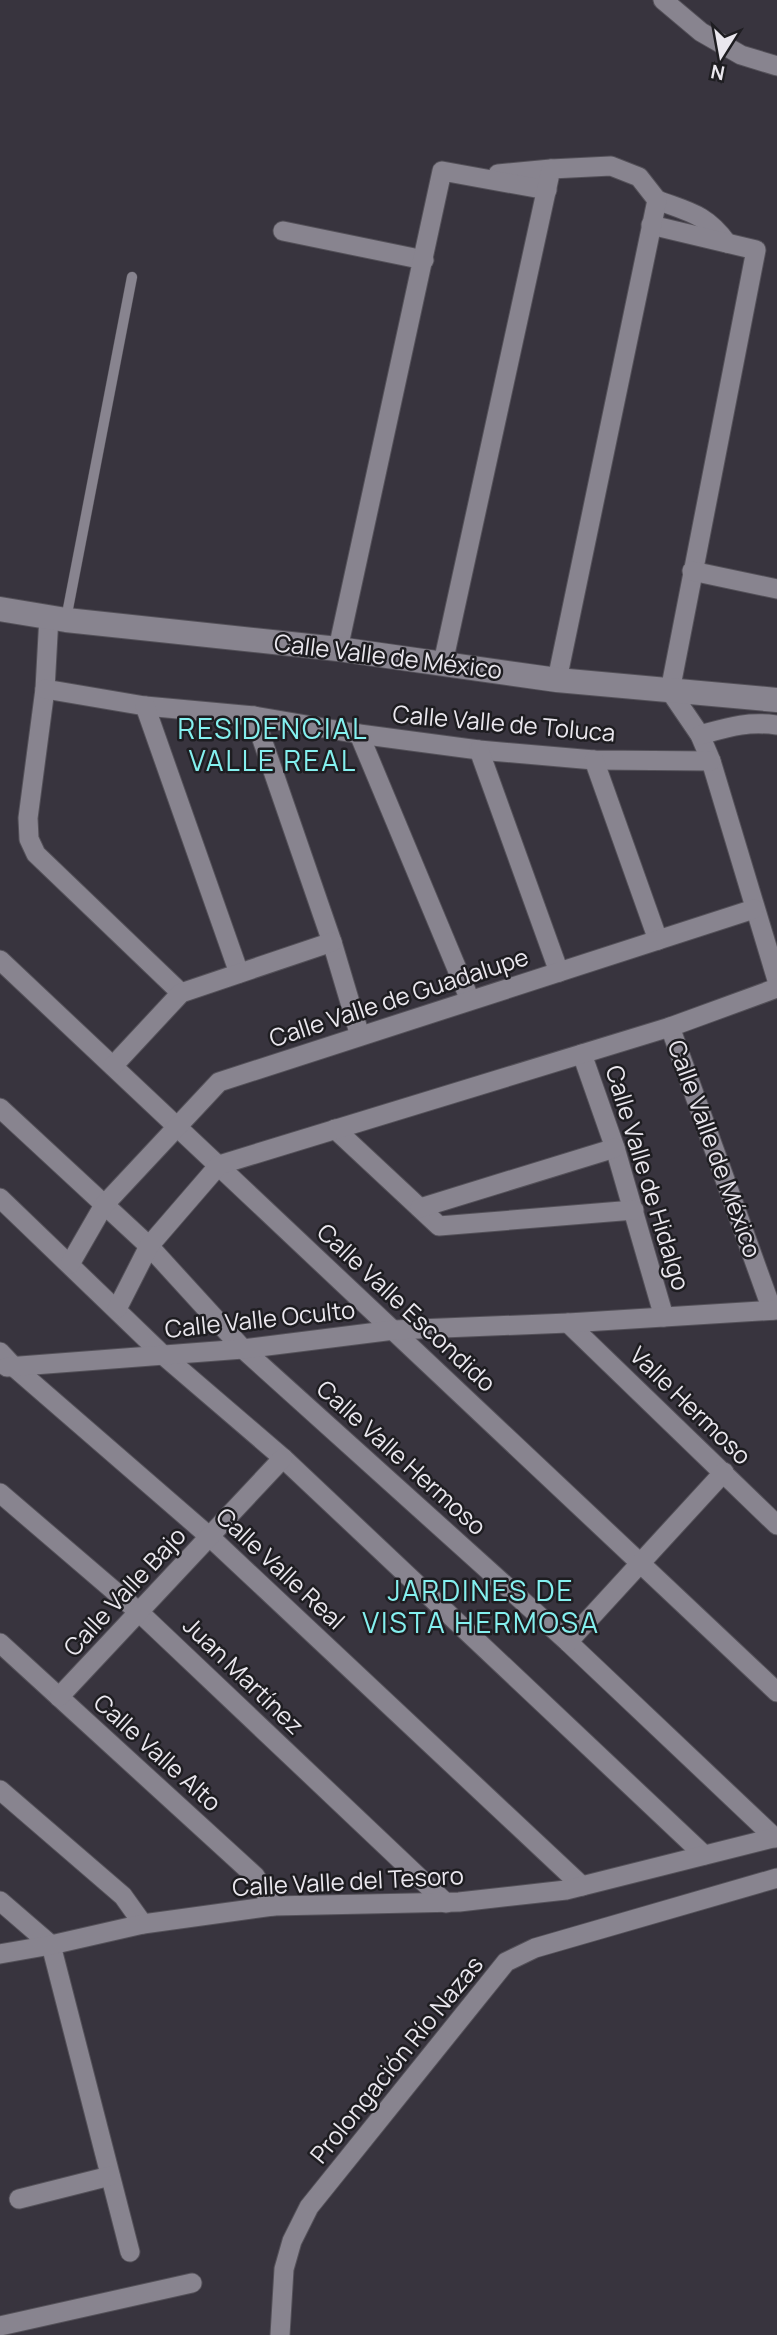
<svg xmlns="http://www.w3.org/2000/svg" width="777" height="2335" font-family="Manrope,sans-serif">
  <rect width="100%" height="100%" fill="#38343e"/>
  <g fill="none" stroke-linecap="round" stroke-linejoin="round">
    <defs>
      <path id="service" d="M66 619 132 277"/>
      <g id="minor">
        <path d="M663 0 701 32 741 55 777 66"/>
        <path d="M498 174 551 169"/>
        <path d="M657 200C689 212 706 214 727 243"/>
        <path d="M651 225 756 250 670 691 700 735 711 761 777 980"/>
        <path d="M283 231 424 260"/>
        <path d="M692 571 777 589"/>
        <path d="M49 616 45 689 28 818 29 839 36 854 181 993"/>
        <path d="M338 649 442 171 547 190"/>
        <path d="M443 663 551 169 611 166 639 177 657 200 557 680"/>
        <path d="M45 689 145 706 254 716 359 734 479 750 594 760 711 761"/>
        <path d="M145 706 239 973"/>
        <path d="M254 716 332 942 360 1036"/>
        <path d="M359 734 470 1000"/>
        <path d="M700 735C729 727 747 721 777 725"/>
        <path d="M479 750 559 972"/>
        <path d="M594 760 658 940"/>
        <path d="M0 960 777 1692"/>
        <path d="M670 1027 772 1310"/>
        <path d="M582 1054 615 1148 664 1317"/>
        <path d="M113 1066 181 993 332 942"/>
        <path d="M0 1108 149 1246 243 1349 568 1642 775 1838"/>
        <path d="M335 1129 439 1226 634 1210"/>
        <path d="M0 1198 163 1355 283 1458 704 1855"/>
        <path d="M420 1208 615 1148"/>
        <path d="M70 1264 104 1205 219 1082 754 909"/>
        <path d="M117 1309 149 1246 219 1165 670 1027 777 988"/>
        <path d="M568 1323 777 1525"/>
        <path d="M0 1352 14 1367 210 1537 582 1886"/>
        <path d="M7 1367 243 1349 394 1330 568 1323 777 1310"/>
        <path d="M0 1493 140 1613 446 1903"/>
        <path d="M568 1642 724 1472"/>
        <path d="M0 1643 255 1876 273 1906"/>
        <path d="M59 1697 283 1458"/>
        <path d="M0 1790 123 1896 143 1924"/>
        <path d="M0 1901 51 1945"/>
        <path d="M51 1945 130 2252"/>
        <path d="M0 1954 51 1945 143 1924 273 1906 459 1902 566 1890 777 1837"/>
        <path d="M19 2199 110 2176"/>
        <path d="M0 2326 192 2283"/>
        <path d="M280 2335 284 2269 292 2241 309 2207 506 1962 535 1948 777 1878"/>
      </g>
      <path id="tertiary" d="M0 609 66 620 338 649 557 680 777 700"/>
    </defs>
    <use href="#service" stroke="#545159" stroke-width="11"/>
    <use href="#minor" stroke="#545159" stroke-width="21"/>
    <use href="#tertiary" stroke="#545159" stroke-width="26"/>
    <use href="#service" stroke="#88848f" stroke-width="10"/>
    <use href="#minor" stroke="#88848f" stroke-width="19"/>
    <use href="#tertiary" stroke="#88848f" stroke-width="24"/>
  </g>
  <g text-anchor="middle" stroke-width="5" stroke-linejoin="round" paint-order="stroke">
    <g font-size="24" fill="#eae7ee" stroke="#1e1d21">
      <text transform="translate(388 657) rotate(7)" y="8">Calle Valle de México</text>
      <text transform="translate(504 724) rotate(5)" y="8">Calle Valle de Toluca</text>
      <text transform="translate(399 998) rotate(-18)" y="8">Calle Valle de Guadalupe</text>
      <text transform="translate(714 1149) rotate(70)" y="8">Calle Valle de México</text>
      <text transform="translate(647 1178) rotate(73)" y="8">Calle Valle de Hidalgo</text>
      <text transform="translate(406 1308) rotate(43)" y="8">Calle Valle Escondido</text>
      <text transform="translate(260 1320) rotate(-6)" y="8">Calle Valle Oculto</text>
      <text transform="translate(690 1406) rotate(44)" y="8">Valle Hermoso</text>
      <text transform="translate(401 1458) rotate(42)" y="8">Calle Valle Hermoso</text>
      <text transform="translate(280 1569) rotate(43)" y="8">Calle Valle Real</text>
      <text transform="translate(125 1592) rotate(-47)" y="8">Calle Valle Bajo</text>
      <text transform="translate(243 1676) rotate(44)" y="8">Juan Martínez</text>
      <text transform="translate(157 1753) rotate(42)" y="8">Calle Valle Alto</text>
      <text transform="translate(348 1882) rotate(-3)" y="8">Calle Valle del Tesoro</text>
      <text transform="translate(397 2060) rotate(-51)" y="8">Prolongación Río Nazas</text>
    </g>
    <g font-size="28" letter-spacing="2" fill="#84f0ef" stroke="#1e1d21">
      <text x="273" y="739">RESIDENCIAL<tspan x="273" dy="32">VALLE REAL</tspan></text>
      <text x="481" y="1601">JARDINES DE<tspan x="481" dy="32">VISTA HERMOSA</tspan></text>
    </g>
  </g>
  <g transform="translate(721 56) rotate(191)" stroke="#1e1d21" stroke-width="5" paint-order="stroke">
  <path d="M0-5L12 26L0 18L-12 26Z" fill="#eae7ee"/>
  <text y="-10" font-size="19" font-weight="bold" text-anchor="middle" fill="#eae7ee">N</text>
  </g>
</svg>
